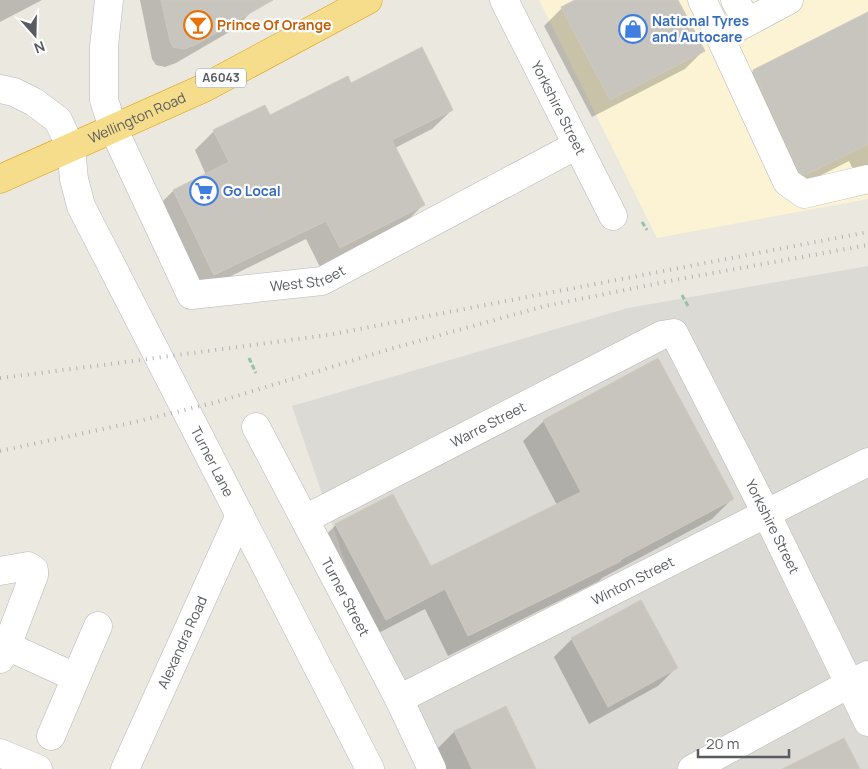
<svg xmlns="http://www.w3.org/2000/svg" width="868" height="769" font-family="Manrope,sans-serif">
  <rect width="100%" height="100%" fill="#ebe8e0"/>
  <path fill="#fbf3d4" d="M539 0H868V199L657 238Z"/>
  <path fill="#dcdad4" d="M868 266V769H416L292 406 628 308Z"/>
  <g fill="#0003">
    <path d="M0 0H42L0 22Z"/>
    <path d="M140 0H262L236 28 176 63 165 67 156 65 152 59Z"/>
    <path d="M578 0H676L703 51 685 69 592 117 544 26 562 8Z"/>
    <path d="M868 13V172L857 177 849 161 786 193 735 89 753 71Z"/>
    <path d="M350 84 452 110 432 129 395 148 423 205 404 224 320 267 306 239 195 294 154 210 173 191 206 175 195 150 214 131 270 117Z"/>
    <path d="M658 360 732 499 712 519 602 578 599 581 448 656 425 609 365 640 315 545 336 525 392 495 430 567 557 505 523 441 544 421Z"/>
    <path d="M572 639 676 668 658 686 589 724 554 657Z"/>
    <path d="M505 708 534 769H445L436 750 454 732Z"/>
  </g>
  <g fill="#c8c5bf" stroke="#cfcabe">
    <path d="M161 0H273L195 45 184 49 173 47 170 41Z"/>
    <path d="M575 0H678L705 51 610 100 561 7Z"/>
    <path d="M868 12V144L805 175 799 172 753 70Z"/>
    <path d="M422 47 453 110 392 140 425 205 340 248 326 221 214 275 173 190 229 162 213 130 265 105 270 115 348 76 351 83Z"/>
    <path d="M658 358 734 499 620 560 621 561 468 636 445 589 386 620 335 524 393 494 431 566 581 492 543 420Z"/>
    <path d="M641 600 678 668 608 707 571 638Z"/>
    <path d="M506 706 536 769H472L454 731Z"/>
    <path d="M844 738 860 769H782Z"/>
  </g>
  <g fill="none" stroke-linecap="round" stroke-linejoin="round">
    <defs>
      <g id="minor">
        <path id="s1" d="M109 0 104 46V100L113 128 191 295 322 281 577 145"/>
        <path id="s2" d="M504 0 613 216"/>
        <path d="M702 0 720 37 789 0"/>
        <path d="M735 0 747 22"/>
        <path d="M720 37 787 182 804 194 868 179"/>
        <path id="s3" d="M0 89 14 92 34 102 58 120 71 148 74 179 81 206 370 769"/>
        <path id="s4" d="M256 427 399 699 432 769"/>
        <path id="s5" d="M305 519 662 335 674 333 766 513 868 722"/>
        <path d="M0 571 28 566 34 570V575L7 646"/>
        <path d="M0 659 7 646 75 677"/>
        <path id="s6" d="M399 699 868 462"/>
        <path d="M51 736 98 626"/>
        <path d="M0 753 38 769"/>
        <path id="s7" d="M125 769 240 515"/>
        <path d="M692 769 849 684 868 675"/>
      </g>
      <g id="highway">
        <path id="s8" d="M0 179 204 88 368 0"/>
      </g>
    </defs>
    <use href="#minor" stroke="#b5b7bc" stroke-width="29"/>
    <use href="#highway" stroke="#dca00e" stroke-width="29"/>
    <g stroke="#97c1a4" stroke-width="3" stroke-dasharray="5 2.5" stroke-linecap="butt">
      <path d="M642 222 647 230"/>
      <path d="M682 295 688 306"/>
      <path d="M249 358 256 373"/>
    </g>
    <use href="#minor" stroke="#fff" stroke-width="28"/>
    <use href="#highway" stroke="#f5dd8c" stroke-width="28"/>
    <g stroke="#b1b2b2" stroke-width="4" stroke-dasharray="1 6" stroke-linecap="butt">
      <path d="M0 378 95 366 328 335 868 232"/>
      <path d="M0 451 131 423 217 402 390 349 545 306 680 279 868 245"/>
    </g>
  </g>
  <defs>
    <symbol id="bar-ring" viewBox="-11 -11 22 22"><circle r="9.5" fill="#fff" stroke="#e8710a" stroke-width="1.5"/><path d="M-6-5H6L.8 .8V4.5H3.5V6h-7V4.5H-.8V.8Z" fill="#e8710a"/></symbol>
    <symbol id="shop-ring" viewBox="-11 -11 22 22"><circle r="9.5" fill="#fff" stroke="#3f7fe0" stroke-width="1.5"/><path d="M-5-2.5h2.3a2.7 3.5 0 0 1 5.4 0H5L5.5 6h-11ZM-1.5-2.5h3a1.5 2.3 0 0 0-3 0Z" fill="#3f7fe0"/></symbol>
    <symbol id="supermarket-ring" viewBox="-11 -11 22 22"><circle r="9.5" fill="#fff" stroke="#3f7fe0" stroke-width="1.5"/><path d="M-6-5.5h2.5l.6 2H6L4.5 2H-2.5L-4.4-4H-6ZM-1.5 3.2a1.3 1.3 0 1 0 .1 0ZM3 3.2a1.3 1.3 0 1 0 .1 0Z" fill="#3f7fe0"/></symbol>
  </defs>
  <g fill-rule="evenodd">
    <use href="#bar-ring" x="182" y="9" width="32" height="32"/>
    <use href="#shop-ring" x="617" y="13" width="32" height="32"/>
    <use href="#supermarket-ring" x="188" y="175" width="32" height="32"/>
  </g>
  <g text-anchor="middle" stroke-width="4.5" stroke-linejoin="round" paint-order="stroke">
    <rect fill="#fff" stroke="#8a8c90" stroke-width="1" x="196" y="68.5" width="50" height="19" rx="4"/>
    <g font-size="12" font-weight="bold" fill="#585b60">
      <text x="221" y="82">A6043</text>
    </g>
    <g font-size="14" font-weight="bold" fill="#366cbe" stroke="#fff" text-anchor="start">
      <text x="652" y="26">National Tyres<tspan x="652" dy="16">and Autocare</tspan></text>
      <text x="223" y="196">Go Local</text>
    </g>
    <g font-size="14" font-weight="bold" fill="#c56008" stroke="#fff" text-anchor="start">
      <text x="217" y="30">Prince Of Orange</text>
    </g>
    <g font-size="14" fill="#585b60" stroke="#fff">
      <text dy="5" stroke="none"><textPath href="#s2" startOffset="121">Yorkshire Street</textPath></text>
      <text dy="5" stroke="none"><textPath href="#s8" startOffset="150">Wellington Road</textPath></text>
      <text dy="5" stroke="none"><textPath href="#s1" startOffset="432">West Street</textPath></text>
      <text dy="5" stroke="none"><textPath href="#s5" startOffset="206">Warre Street</textPath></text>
      <text dy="5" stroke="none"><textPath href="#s3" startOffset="444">Turner Lane</textPath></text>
      <text dy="5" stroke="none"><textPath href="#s5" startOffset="631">Yorkshire Street</textPath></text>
      <text dy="5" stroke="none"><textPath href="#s6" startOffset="262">Winton Street</textPath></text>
      <text dy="5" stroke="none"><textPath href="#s4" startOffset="192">Turner Street</textPath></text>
      <text dy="5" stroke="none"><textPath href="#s7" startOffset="139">Alexandra Road</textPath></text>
    </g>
  </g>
  <g transform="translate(35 35) rotate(160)" stroke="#ffffff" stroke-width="4" paint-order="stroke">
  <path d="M0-4L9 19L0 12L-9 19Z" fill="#585b60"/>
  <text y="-8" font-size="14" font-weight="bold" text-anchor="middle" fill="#585b60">N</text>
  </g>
  <path d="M698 749v8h91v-8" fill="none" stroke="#585b60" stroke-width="2.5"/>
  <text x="706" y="749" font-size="15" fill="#585b60" stroke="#ffffff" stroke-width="4" paint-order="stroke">20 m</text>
</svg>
